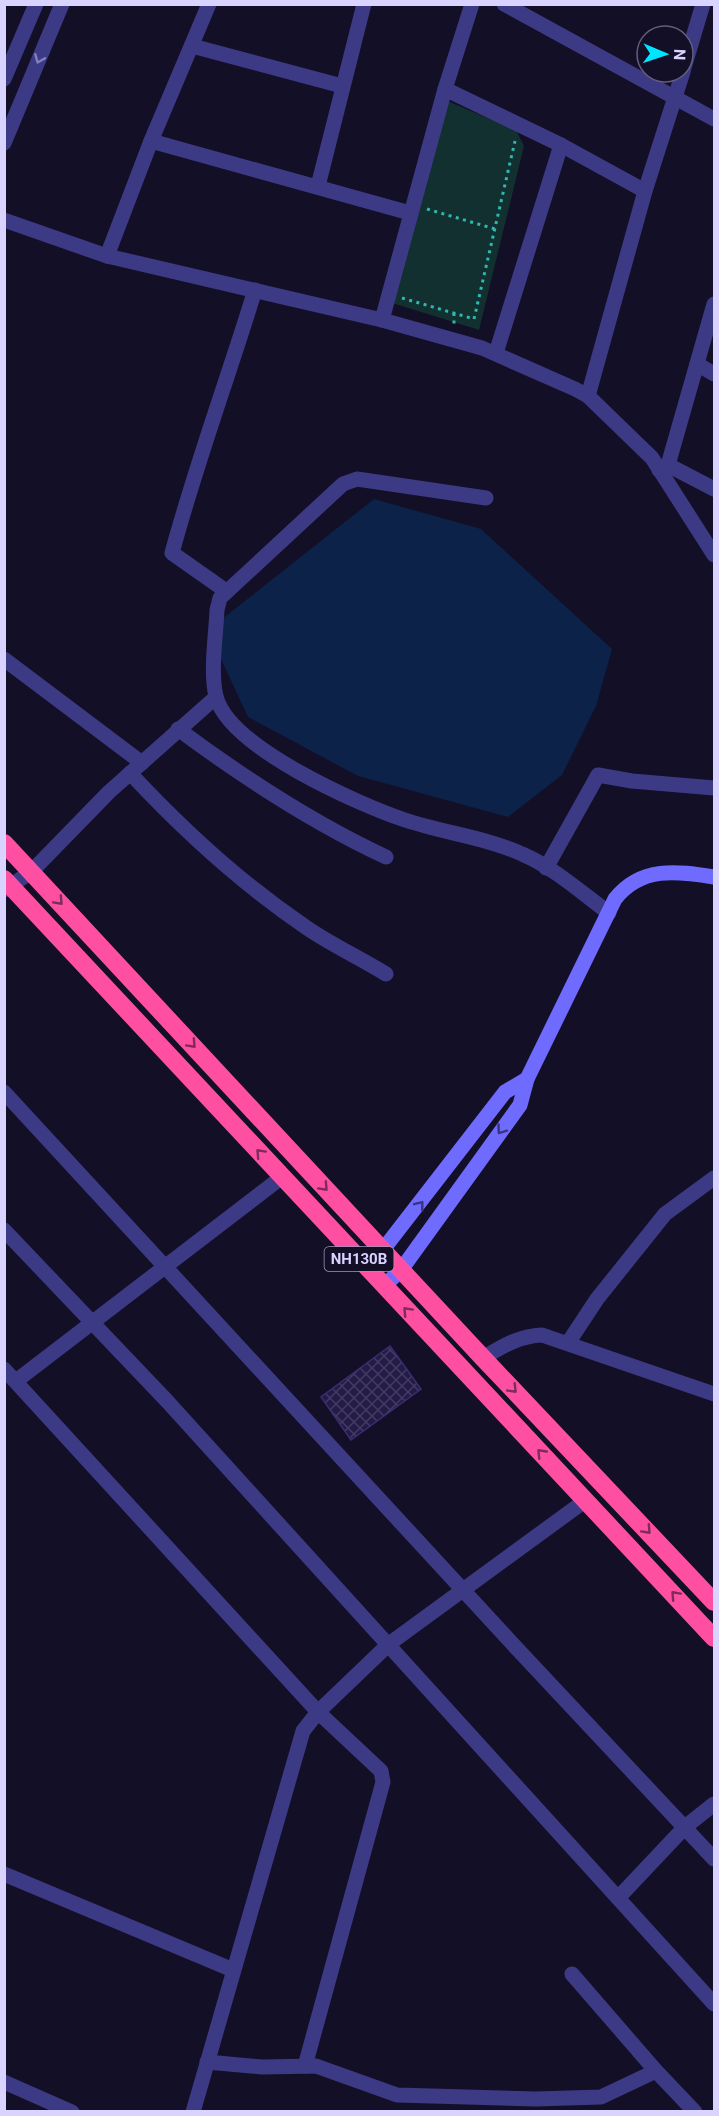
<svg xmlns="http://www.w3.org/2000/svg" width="719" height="2116" font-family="Roboto,sans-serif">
  <defs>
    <pattern id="building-cross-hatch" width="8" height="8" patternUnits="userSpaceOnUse" patternTransform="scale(1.5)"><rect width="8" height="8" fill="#241b47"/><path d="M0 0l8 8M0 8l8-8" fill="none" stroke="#433b63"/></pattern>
  </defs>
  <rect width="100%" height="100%" fill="#130f26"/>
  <path fill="#12302f" d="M445 100 516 130 524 146 479 330 389 302Z"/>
  <path fill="#0c2248" d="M374 499 481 529 612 649 596 706 562 775 508 817 358 776 248 717 219 655 222 619Z"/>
  <path fill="url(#building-cross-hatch)" stroke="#3b2d73" stroke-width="1.5" d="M390 1346 421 1389 351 1440 321 1397Z"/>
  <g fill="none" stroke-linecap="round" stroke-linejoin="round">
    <g stroke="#2fb8b0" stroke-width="3" stroke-dasharray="3 4.5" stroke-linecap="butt">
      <path d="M427 209 495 229"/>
      <path d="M402 298 474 319 515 141"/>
      <path d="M454 313V326"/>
    </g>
    <g stroke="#3d3a85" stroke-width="15">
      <path d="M504 4 714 119"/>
      <path d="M192 46 342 86"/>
      <path d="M683 71 703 4"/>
      <path d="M4 79 36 4"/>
      <path d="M445 89 561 145 645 191"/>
      <path d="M151 141 410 213"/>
      <path d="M4 143 62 4"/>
      <path d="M318 186 364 4"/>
      <path d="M4 220 107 256 382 320 482 348 575 389 588 396 652 458 714 555"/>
      <path d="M107 256 151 141 209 4"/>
      <path d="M382 320 445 89 472 4"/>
      <path d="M496 353 561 145"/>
      <path d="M697 364 714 374"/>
      <path d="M588 396 645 191 683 72"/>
      <path d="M668 465 714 489"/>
      <path d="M659 470 668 465 714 304"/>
      <path d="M486 498 357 479 343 484 220 598 217 610C216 635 210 672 216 696 228 747 358 804 405 820 444 833 484 837 522 854 553 867 582 893 609 913"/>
      <path d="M226 591 172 553C196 464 228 378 255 290"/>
      <path d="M4 659 142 763"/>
      <path d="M178 729C244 778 311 822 386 857"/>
      <path d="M130 773C183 830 242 884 307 928 332 945 360 958 386 974"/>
      <path d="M546 868 598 775 632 781 714 788"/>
      <path d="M4 890 31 872 109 792 216 697"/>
      <path d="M4 1092 509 1640 714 1859"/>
      <path d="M4 1230 167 1401 714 2004"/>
      <path d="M568 1343 597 1299 665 1214 714 1178"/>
      <path d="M483 1358C503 1346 519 1336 542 1335L714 1394"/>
      <path d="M4 1369 318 1712 381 1771 383 1782 305 2066"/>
      <path d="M16 1381 282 1177"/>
      <path d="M4 1874 233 1970"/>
      <path d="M618 1898 685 1827 714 1804"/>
      <path d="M572 1974 656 2071 695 2112"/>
      <path d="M207 2062 262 2067 316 2066 397 2095 536 2099 601 2097 656 2071"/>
      <path d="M4 2082 72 2112"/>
      <path d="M193 2112 303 1731 318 1712 389 1644 586 1500"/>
    </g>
    <g stroke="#6f6bff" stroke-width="15">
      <path d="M368 1269 505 1092 527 1079"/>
      <path d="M384 1286 401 1270 520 1105 527 1079 615 899C641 866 677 871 714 877"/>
    </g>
    <g stroke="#ff4fa3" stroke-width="18">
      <path d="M4 843 483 1358 714 1602"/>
      <path d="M4 879 714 1638"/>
    </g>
  </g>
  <defs><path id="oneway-chevron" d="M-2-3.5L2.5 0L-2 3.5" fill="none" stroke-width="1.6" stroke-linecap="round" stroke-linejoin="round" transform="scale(1.5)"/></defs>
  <use stroke="#837fbc" href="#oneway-chevron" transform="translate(39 59) rotate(112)"/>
  <g stroke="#7d2c5e">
    <use href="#oneway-chevron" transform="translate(59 901) rotate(47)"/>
    <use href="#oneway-chevron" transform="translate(192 1044) rotate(47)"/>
    <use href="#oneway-chevron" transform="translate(260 1153) rotate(-133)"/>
    <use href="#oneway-chevron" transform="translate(324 1187) rotate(47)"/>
    <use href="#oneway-chevron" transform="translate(407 1311) rotate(-133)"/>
    <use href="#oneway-chevron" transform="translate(513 1389) rotate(46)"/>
    <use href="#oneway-chevron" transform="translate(541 1453) rotate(-134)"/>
    <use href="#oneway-chevron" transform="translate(647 1530) rotate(47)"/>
    <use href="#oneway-chevron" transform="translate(675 1595) rotate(-133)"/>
  </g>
  <g stroke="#38347d">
    <use href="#oneway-chevron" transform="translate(501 1130) rotate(126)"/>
    <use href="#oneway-chevron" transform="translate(420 1205) rotate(-52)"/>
  </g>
  <g text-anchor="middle" stroke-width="5" stroke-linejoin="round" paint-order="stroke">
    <rect fill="#130f26" stroke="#9e99be" stroke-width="1.5" x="324.5" y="1247" width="69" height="24" rx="4.5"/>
    <g font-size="15" font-weight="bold" fill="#d9d4ff">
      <text x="359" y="1264">NH130B</text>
    </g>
  </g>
  <rect width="719" height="2116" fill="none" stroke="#d9d4ff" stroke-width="12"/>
  <g transform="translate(665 54) rotate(92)"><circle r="28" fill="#130f26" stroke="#625e7d" stroke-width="1.5"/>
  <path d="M0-4.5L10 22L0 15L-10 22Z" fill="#00e5ff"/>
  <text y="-9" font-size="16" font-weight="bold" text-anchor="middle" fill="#d9d4ff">N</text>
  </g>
</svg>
